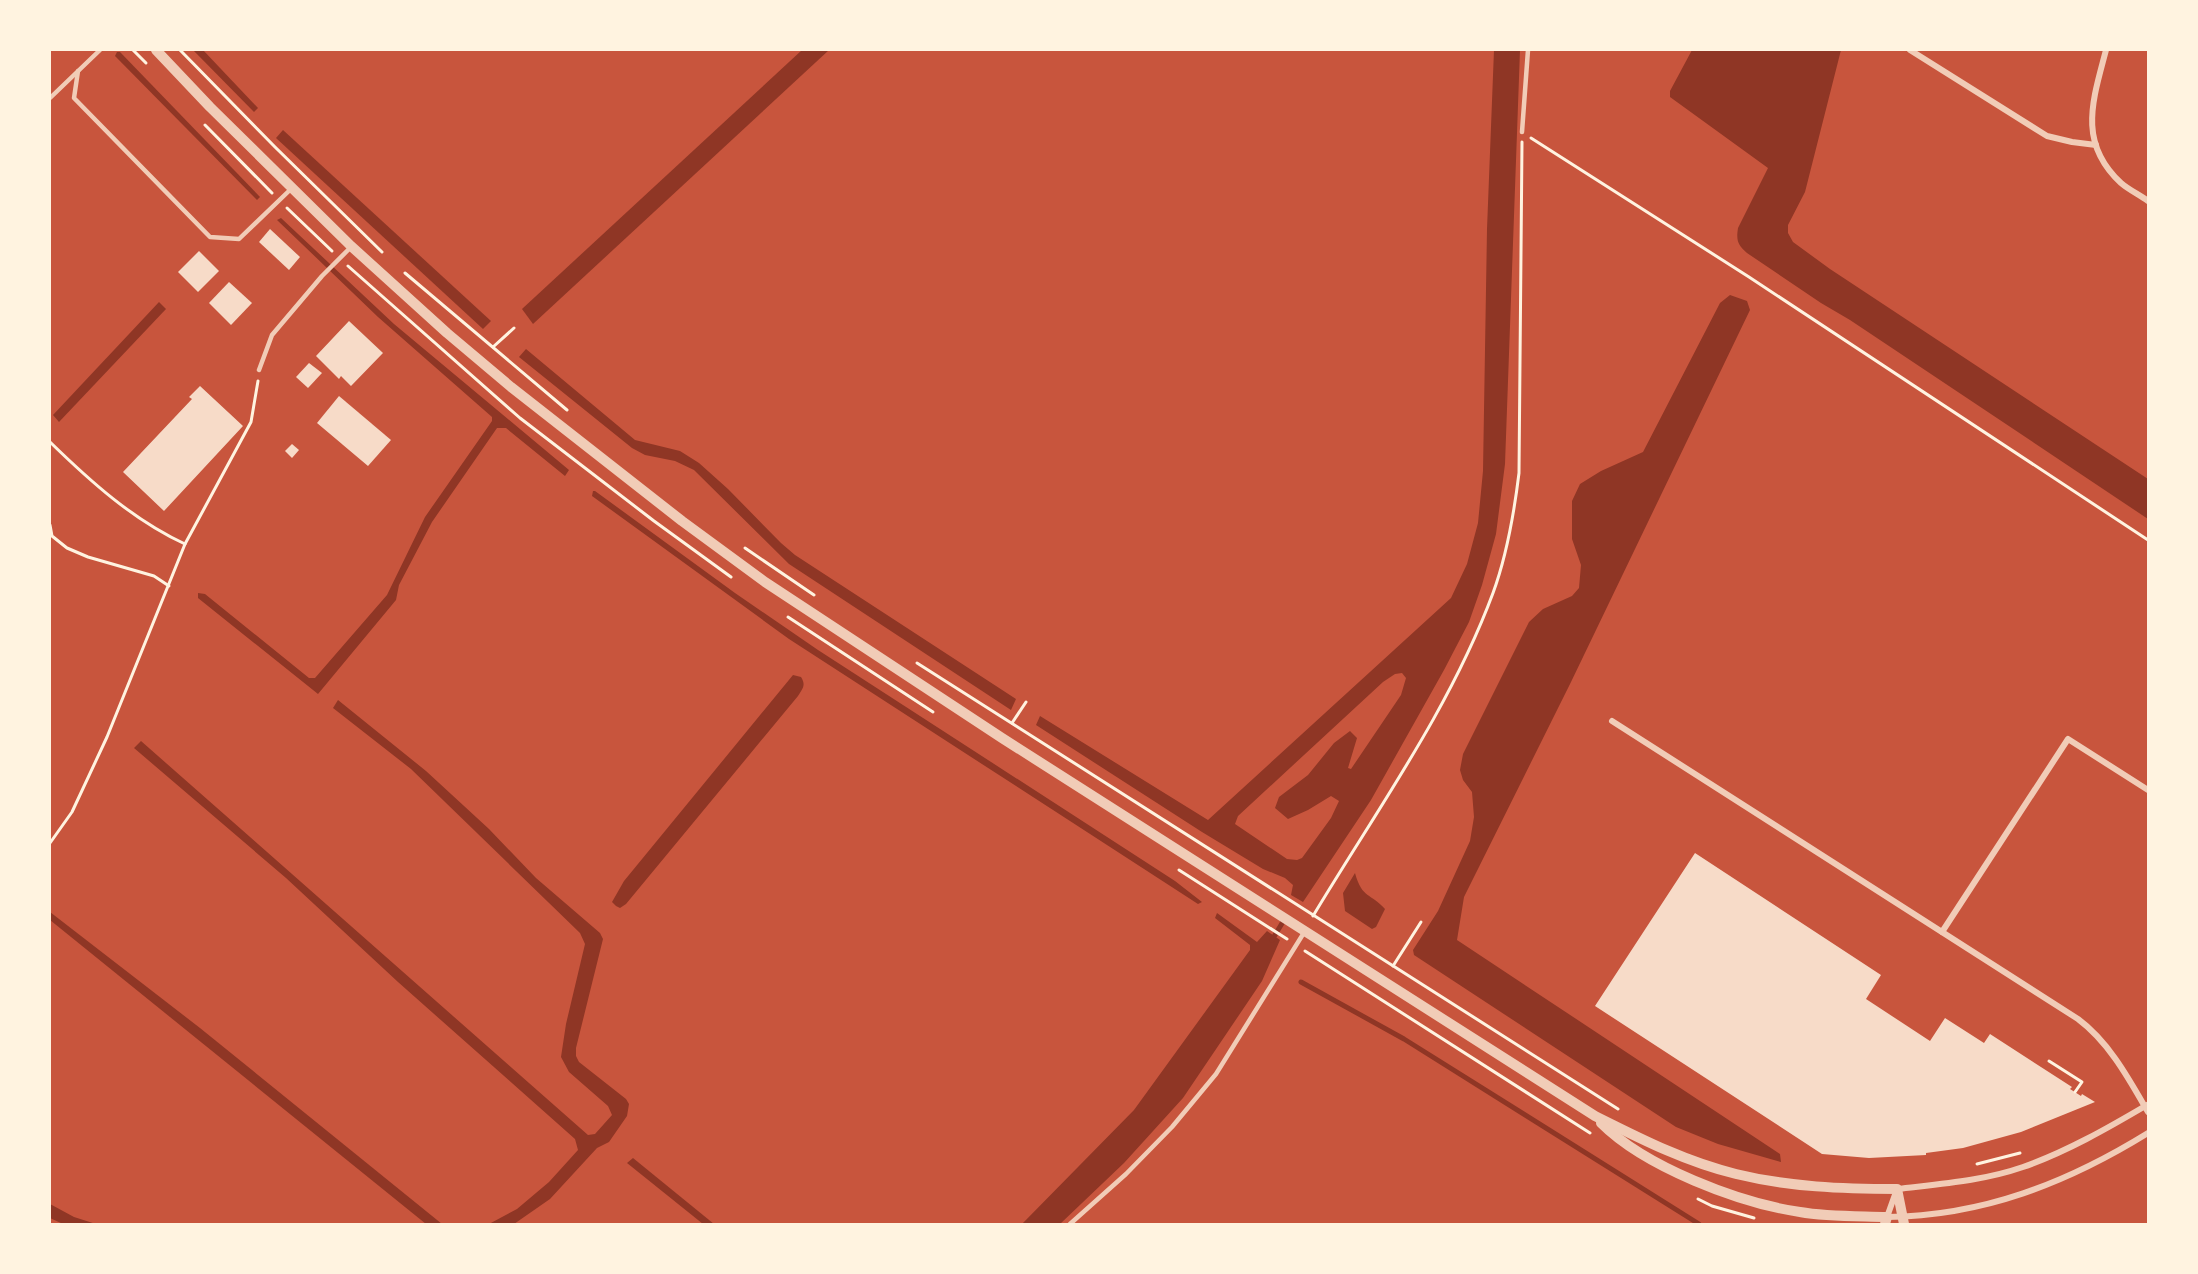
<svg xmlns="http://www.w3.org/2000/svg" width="2198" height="1274" font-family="Figtree,sans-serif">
  <rect width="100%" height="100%" fill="#c8553d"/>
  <g fill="#8f3625" fill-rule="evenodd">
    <path d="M193 50H203L258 108 254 112Z"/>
    <path d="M802 50H829L533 324 522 309Z"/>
    <path d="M1494 50H1520L1505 464 1496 534 1482 585 1469 622 1444 670 1371 800 1303 902 1291 895 1293 885 1285 878 1263 869 1202 832 1036 725 1040 716 1208 820 1451 598 1467 564 1478 523 1483 471 1487 229ZM1402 673 1406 678 1401 695 1351 769 1348 768 1357 738 1350 731 1334 743 1308 775 1279 797 1275 808 1288 819 1308 810 1331 796 1339 801 1331 818 1302 858 1297 860 1287 859 1235 824 1238 816 1383 682 1395 674Z"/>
    <path d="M1692 50H1841L1805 192 1788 225V233L1793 242 1830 269 2148 479V519L1850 320 1821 303 1747 253C1738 245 1736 241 1738 228L1768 168 1670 97V91Z"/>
    <path d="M117 52H120L260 197 257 200 115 56Z"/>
    <path d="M283 130 491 321 483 329 276 138Z"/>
    <path d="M281 218 394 324 569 470 565 476 506 428H497L432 522 399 585 396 600 318 694 198 598V593L205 594 309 678H315L387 595 425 517 492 421V417L378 317 277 220Z"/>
    <path d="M1730 295 1747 301 1750 310 1571 682 1464 897 1457 940 1780 1154 1781 1162 1718 1144 1676 1127 1414 955 1413 950 1438 911 1470 841 1474 817 1472 792 1463 780 1460 770 1463 754 1529 622 1543 609 1572 596 1579 588 1581 565 1572 539V501L1580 484 1601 471 1643 452 1720 303Z"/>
    <path d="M159 302 166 309 59 422 53 415Z"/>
    <path d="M526 349 635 440 680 451 699 463 728 489 781 543 795 555 1016 699 1011 710 789 564 694 470 675 461 645 455 632 448 519 357Z"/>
    <path d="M593 491H595L735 593 818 650 1175 881 1202 902 1198 904 789 639 592 496Z"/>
    <path d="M793 675 801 677C806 685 803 688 798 696L626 904 620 908 616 906 612 902 624 881Z"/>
    <path d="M338 700 426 771 489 829 536 878 600 933 603 939 576 1048V1056L579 1062 626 1099 629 1104 627 1116 609 1142 597 1148 550 1199 514 1224H489L517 1209 549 1182 578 1150 575 1139 398 982 286 878 134 748 141 741 588 1135 595 1134 612 1115 608 1106 569 1072 561 1057 566 1024 585 944 580 933 411 769 333 708Z"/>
    <path d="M1355 873C1362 899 1371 893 1385 909L1376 927 1372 929 1345 911 1343 893Z"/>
    <path d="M50 912 200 1028 442 1224H426L50 920Z"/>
    <path d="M1217 913 1257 942 1267 931 1280 940 1262 981 1183 1098 1124 1163 1060 1224H1022L1134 1110 1250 950V945L1215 918Z"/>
    <path d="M633 1158 714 1224H703L627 1163Z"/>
    <path d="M50 1204 74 1217 96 1224H63L50 1218Z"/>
  </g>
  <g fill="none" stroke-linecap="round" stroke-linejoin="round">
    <g stroke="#8f3625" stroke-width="5">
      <path d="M1272 940 1284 920"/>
      <path d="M1301 982 1404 1039 1699 1224"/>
    </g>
  </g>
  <g fill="#f7dbc8">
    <path d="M270 229 300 257 289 270 259 242Z"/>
    <path d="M199 251 219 271 198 292 178 272Z"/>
    <path d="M229 282 252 303 231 325 209 303Z"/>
    <path d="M349 321 383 353 351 386 341 376 339 379 316 356Z"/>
    <path d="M309 363 322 373 308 388 296 377Z"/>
    <path d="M200 386 243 426 164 511 123 472 192 399 189 397Z"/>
    <path d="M339 396 391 440 368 466 317 423Z"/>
    <path d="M292 444 299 450 292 458 285 451Z"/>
    <path d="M1695 853 1881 975 1866 999 1930 1041 1945 1018 1984 1043 1990 1034 2072 1087 2070 1089 2081 1096 2082 1094 2095 1102 2021 1132 1963 1148 1926 1153V1155L1869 1158 1822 1154 1595 1006Z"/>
  </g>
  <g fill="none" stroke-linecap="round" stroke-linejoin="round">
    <g stroke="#fff3e0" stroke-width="3">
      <path d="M133 50 146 63"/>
      <path d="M180 50 275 147 382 252"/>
      <path d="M205 125 272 193"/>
      <path d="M1531 138 1749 277 2148 540"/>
      <path d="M287 208 332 251"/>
      <path d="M348 266 520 418 654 521 731 577"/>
      <path d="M405 273 567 410"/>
      <path d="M493 347 514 328"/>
      <path d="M50 442C90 481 133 520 185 544"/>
      <path d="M50 525 52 536 67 548 88 557 154 576 169 586"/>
      <path d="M745 548 814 595"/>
      <path d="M788 617 933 712"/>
      <path d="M917 663 1618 1109"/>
      <path d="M1012 723 1026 702"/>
      <path d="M50 843 72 812 107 737 185 544 251 422 258 381"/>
      <path d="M1179 870 1287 939"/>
      <path d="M1313 916C1376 811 1450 709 1493 593 1507 555 1514 514 1519 473L1522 142"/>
      <path d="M1305 951 1590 1133"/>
      <path d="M1393 966 1421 922"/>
      <path d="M2049 1061 2082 1082 2075 1092"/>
      <path d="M1977 1164 2020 1153"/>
      <path d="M1698 1199 1712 1206 1754 1218"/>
    </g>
    <g stroke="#f1ccb7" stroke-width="4.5">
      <path d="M78 71 74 98 210 237 239 239 292 188"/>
      <path d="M50 98 100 50"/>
      <path d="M1522 132 1528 50"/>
      <path d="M259 370 272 335 322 276 351 247"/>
      <path d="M1070 1224 1126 1174 1172 1127 1216 1074 1305 931"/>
    </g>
    <g stroke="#f1ccb7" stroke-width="6">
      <path d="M1910 50 2047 136 2072 142 2096 145"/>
      <path d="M2106 50C2093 100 2077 142 2121 183 2129 190 2140 195 2148 201"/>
      <path d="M1612 721 2078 1019C2109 1042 2129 1079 2148 1112"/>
      <path d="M1942 932 2068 739 2148 790"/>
      <path d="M2147 1105C2108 1128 2066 1152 2023 1167 1983 1181 1939 1184 1897 1189L1887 1217C1983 1216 2067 1183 2148 1133"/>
    </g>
    <g stroke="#f1ccb7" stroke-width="10">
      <path d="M156 50 210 107 351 246 447 333 511 387 682 521 765 582 1002 738 1595 1116C1641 1139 1686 1162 1736 1174 1789 1187 1843 1189 1897 1189L1904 1224"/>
      <path d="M1601 1123C1645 1167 1739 1203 1800 1212 1828 1217 1858 1216 1887 1217L1885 1224"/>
    </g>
  </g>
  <rect width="2198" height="1274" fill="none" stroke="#fff3e0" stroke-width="102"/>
</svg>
